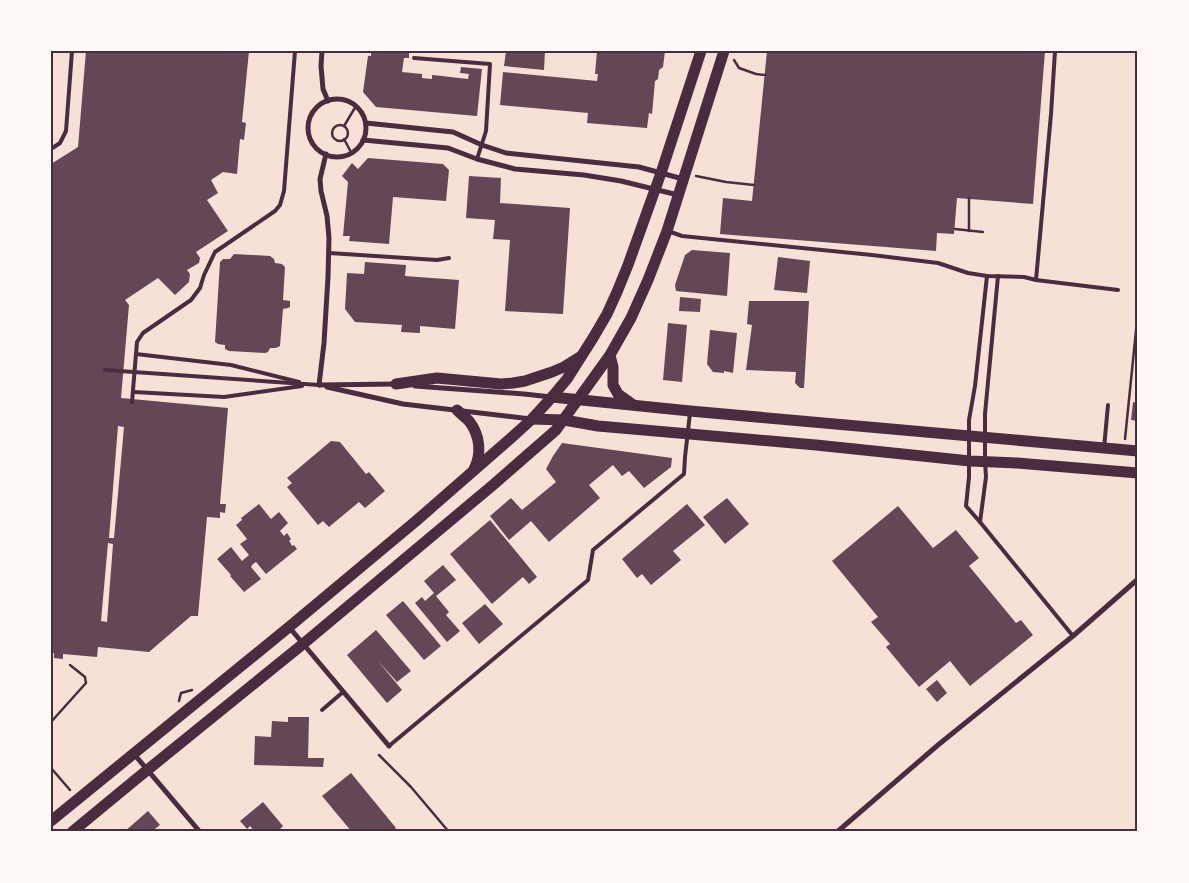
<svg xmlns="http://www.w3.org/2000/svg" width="1189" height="883" font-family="'PT Sans Narrow',sans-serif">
  <rect width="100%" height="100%" fill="#f7e1d7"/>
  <g fill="#644757" fill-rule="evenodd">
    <path d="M86 51H249L242 122 246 123 244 140 240 139 237 174 223 172 211 180 218 193 207 200 228 231 196 252 200 258 199 263 187 270 190 274 189 282 175 295 158 278 125 300 129 305 121 398 228 408 220 504H226L225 513 220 512V518L207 517 198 616H191L149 652 98 647 97 657 63 654V659L54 658V653H51V164L78 147ZM118 426 124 427 114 538H109ZM108 543 113 544 107 622 101 621Z"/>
    <path d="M371 51H409V58H404L402 72 422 74V78L432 79V75H433L468 79 469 74 460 73 461 67 482 69 477 116 376 107 363 92 368 56H371Z"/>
    <path d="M506 51H545L544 70 504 66Z"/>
    <path d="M597 51H665L663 67 659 70 658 79 655 81 652 114 649 113 647 128 587 123 588 113 500 105 503 72 597 81 598 74H595Z"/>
    <path d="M767 51H1045L1033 204 957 198 954 234 937 233 936 251 720 234 723 198 752 201Z"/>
    <path d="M368 158 443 164 449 170 446 201 393 197 389 244 349 241 350 236H343L348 182 342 176 352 163 358 169Z"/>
    <path d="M469 176 501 178 500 203 570 208 563 314 505 311 510 240 493 239 495 220 466 218Z"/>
    <path d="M692 250 730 253 727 296 676 291 675 285 685 255Z"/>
    <path d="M234 254 270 256 274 259 275 263 282 264 285 267 283 300 290 301V307L288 308 283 309 280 346 276 348H270L268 352 265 353 229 351 225 349V345L218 344 215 342 220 262 223 259H230Z"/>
    <path d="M778 257 810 261 807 293 774 290Z"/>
    <path d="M365 262 406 265 405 276 459 280 455 329 420 326V333L401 332 402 325 355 322 345 309 347 273 364 274Z"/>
    <path d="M680 297 701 299 700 312 679 311Z"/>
    <path d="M749 301H809L804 388H800L795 383 796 372 746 370 752 325 747 324Z"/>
    <path d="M668 323 687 325 682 382 663 380Z"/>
    <path d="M710 330 737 333 733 373 724 371V373L713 372 707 364Z"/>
    <path d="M1133 402 1138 403V421L1131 420Z"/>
    <path d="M331 441 340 442 366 474 369 472 385 491 365 508 359 502 329 527 323 521 318 525 287 487 292 483 287 478Z"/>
    <path d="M562 443 672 458 671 467 644 488 629 471 622 476 613 465 589 485 600 498 549 542 531 521 509 540 490 516 511 498 522 510 556 482 546 469 553 456Z"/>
    <path d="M727 498 749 524 725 544 703 517Z"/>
    <path d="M259 504 271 519 279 512 288 523 280 531 284 536 287 533 291 539 289 541 290 542 292 546 294 545 297 549 266 574 256 562 253 564 251 567 261 579 244 592 230 576 231 575 217 559 231 547 242 561 249 555 240 544 247 539 236 525 242 520 241 518Z"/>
    <path d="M687 504 705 525 673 551 681 560 651 585 642 574 637 578 622 559Z"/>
    <path d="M898 506 933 548 956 530 979 558 969 566 1016 623 1021 620 1033 635 970 686 950 661 919 687 886 647 890 644 871 622 878 617 832 561Z"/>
    <path d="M490 520 537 577 529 584 523 577 492 604 450 554Z"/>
    <path d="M443 565 456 580 436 596 449 612 446 615 460 631 447 642 415 603 422 597 425 601 434 593 424 581Z"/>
    <path d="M403 601 441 646 424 660 386 615Z"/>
    <path d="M485 604 503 624 479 644 462 623Z"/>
    <path d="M376 630 411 671 397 682 378 661 402 690 387 703 347 655Z"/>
    <path d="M937 680 947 693 937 702 926 689Z"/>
    <path d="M288 717H309L308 758H324L323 767 254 765 255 736 271 737 272 721 288 722Z"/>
    <path d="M351 773 396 828 392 832H352L322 796Z"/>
    <path d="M263 802 283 826 277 832H255L250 826 247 829 240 821Z"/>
    <path d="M148 811 160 825 151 832H124Z"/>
  </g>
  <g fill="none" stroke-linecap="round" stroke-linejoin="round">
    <g stroke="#4a2c40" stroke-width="2.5">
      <path d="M734 60 739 68 756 74 765 75"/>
      <circle cx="340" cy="133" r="8"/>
      <path d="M344 126 356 106"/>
      <path d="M344 139 352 154"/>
      <path d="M696 176 726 182 754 185"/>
      <path d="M969 198V231"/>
      <path d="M955 229 983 232"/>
      <path d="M1125 439 1138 311"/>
      <path d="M179 701 181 693 192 690"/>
      <path d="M51 722 86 683 85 677 70 665"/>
      <path d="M379 755 411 787 449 832"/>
      <path d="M51 768 70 790"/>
    </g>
    <g stroke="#4a2c40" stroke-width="4">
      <path d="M414 58 490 64 486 131 477 159"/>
      <path d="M51 149 60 143 66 131 72 51"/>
      <path d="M668 231 682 236 872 255 938 263 968 273 987 276 1024 277 1036 280 1118 290"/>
      <path d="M329 253 437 260 449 258"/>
      <path d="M987 276 975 386 969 420V477L966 506 980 522 1073 636"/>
      <path d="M1036 280 1051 114 1055 51"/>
      <path d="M136 354 231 365 299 382"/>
      <path d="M105 370 319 385"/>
      <path d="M134 392 224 397 302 386"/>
      <path d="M132 402 137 342 143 333 191 300 200 288 204 275 215 252 275 211 280 205 284 191 295 51"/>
      <path d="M1104 448 1108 405"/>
      <path d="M980 522 986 477 985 461V414L998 276"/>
      <path d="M322 710 343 692"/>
      <path d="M389 746 588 580 593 550 684 474 685 457 690 413"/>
    </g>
    <g stroke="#4a2c40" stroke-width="5">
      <path d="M322 51 321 66 323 89 328 101"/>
      <circle cx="337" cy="128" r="29"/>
      <path d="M366 123 453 132 482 145 506 153 639 167 683 179"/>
      <path d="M363 140 448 148 477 159 515 169 584 175 621 181 678 195"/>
      <path d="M319 385 396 384"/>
      <path d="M319 385 324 343 328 277 329 238 327 216 321 191 320 179 326 154"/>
      <path d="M415 386 524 394 551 397"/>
      <path d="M327 387 403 404 531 419"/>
      <path d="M289 627 389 746"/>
      <path d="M134 754 200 832"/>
      <path d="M837 832 938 745 1073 636 1138 579"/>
    </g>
    <g stroke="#4a2c40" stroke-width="11">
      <path d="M610 355 613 367V385L618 394 632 404"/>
      <path d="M396 384 437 378 501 384 513 383 525 381 552 372 564 367 580 357"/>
      <path d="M552 397 690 411 1138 451"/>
      <path d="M457 410C461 414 465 417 469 421 480 435 482 454 474 469"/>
      <path d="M532 419 564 420 598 426 816 445 970 461 1017 463 1138 473"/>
      <path d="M51 821 289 627 416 521 511 438 532 419 552 397 567 379 593 338 607 314 617 292 628 265 661 173 701 51"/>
      <path d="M72 832 135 780 303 644 493 485 556 430 610 355 631 318 648 280 667 231 724 51"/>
    </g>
  </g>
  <rect width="1189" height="883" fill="none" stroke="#fffaf5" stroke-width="105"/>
  <rect x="52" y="52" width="1084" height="778" fill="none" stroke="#4a2c40" stroke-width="2"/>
</svg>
